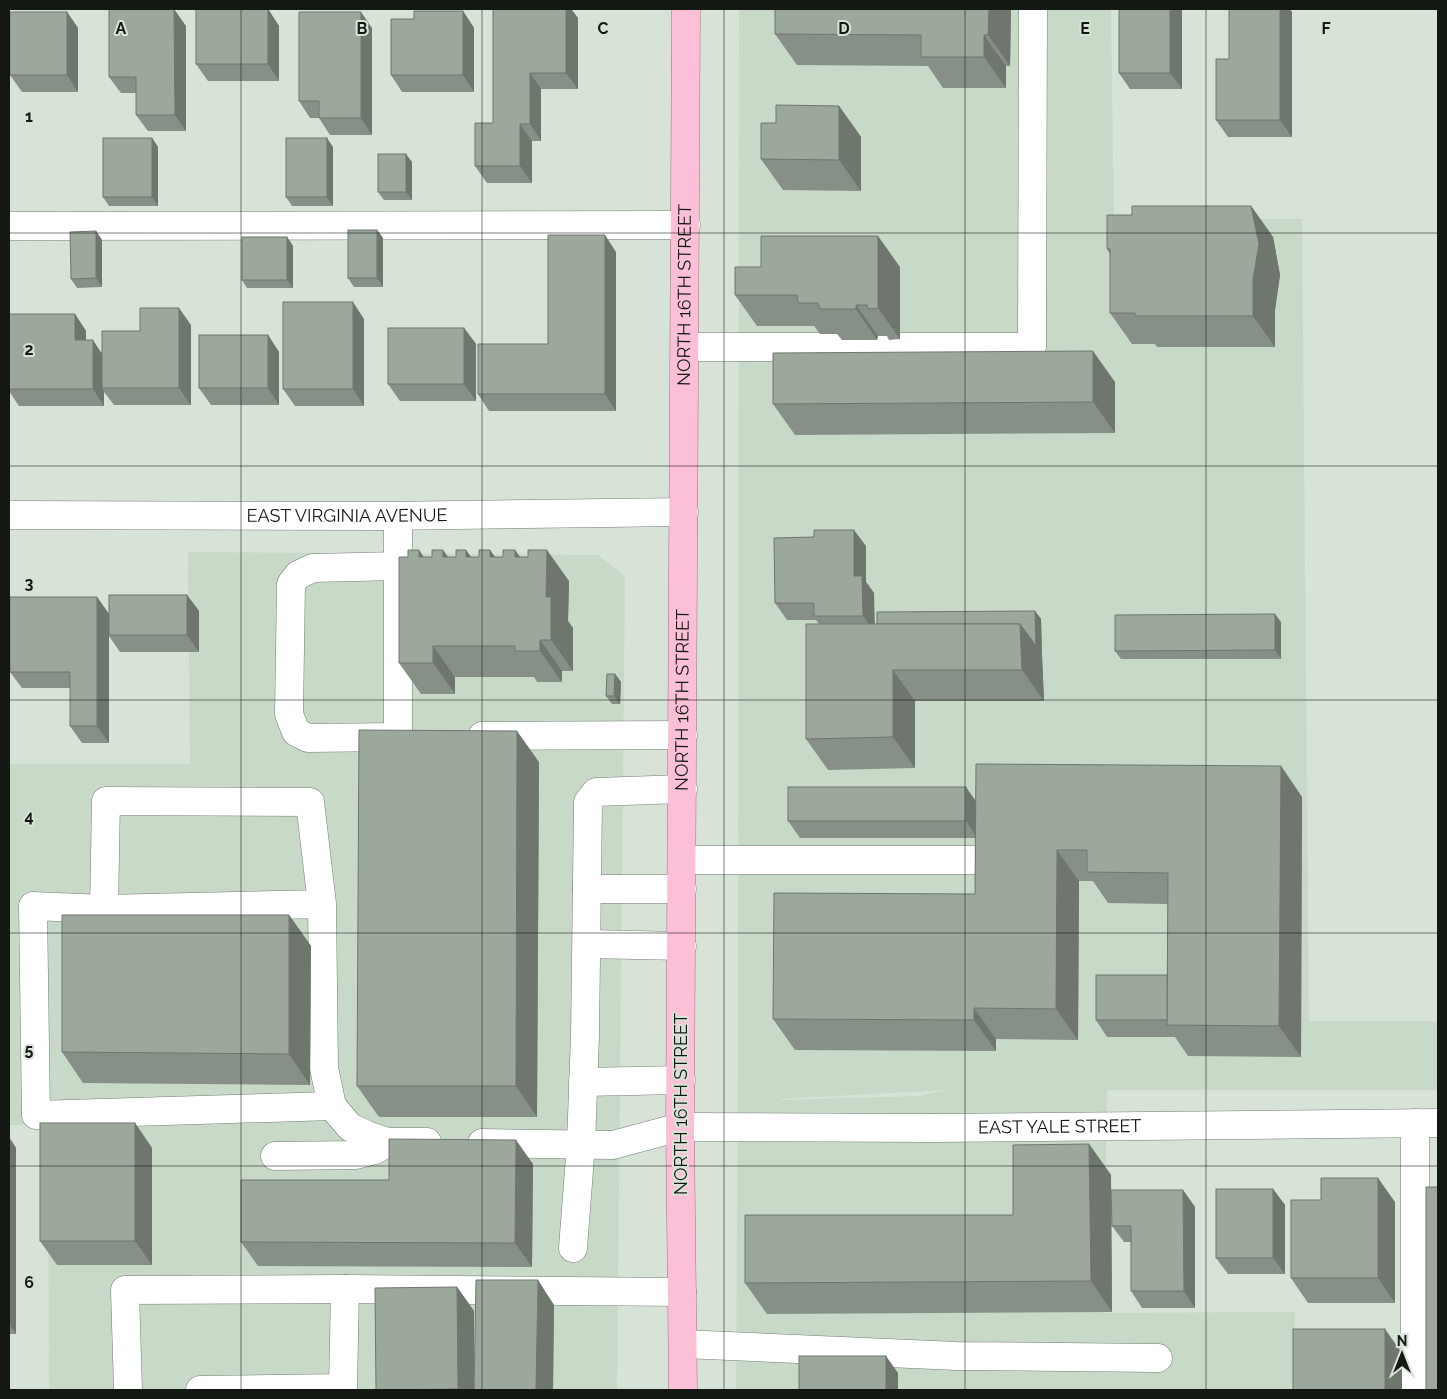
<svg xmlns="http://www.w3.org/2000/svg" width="1447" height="1399" font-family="Raleway,sans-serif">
  <rect width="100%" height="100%" fill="#d8e3d7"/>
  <g fill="#c8d9c7" fill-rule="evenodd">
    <path d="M739 9H1111L1114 230 1241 219H1302L1309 1021H1438V1090H1107L1104 1313 1295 1312 1294 1390H736L738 1070ZM945 1090 919 1096 781 1100V1099Z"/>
    <path d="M188 552 598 555 625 576 617 1390H49L48 1125H9V764H190Z"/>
  </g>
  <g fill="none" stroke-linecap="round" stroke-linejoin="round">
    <defs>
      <g id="minor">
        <path d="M9 226 686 225"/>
        <path d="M685 347H1032L1033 9"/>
        <path id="s1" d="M9 515 384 516 684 512"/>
        <path d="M398 516V737"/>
        <path d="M482 736 683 735"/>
        <path d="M397 737 308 738 296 732 289 714 291 584 298 575 313 568 398 566"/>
        <path d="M682 860H973"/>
        <path d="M587 889H682"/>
        <path d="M322 904 310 802 106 801 104 909 322 904 324 1068 332 1106 350 1127 367 1135 388 1142H427"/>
        <path d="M104 909 33 906 36 1115 332 1106"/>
        <path d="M587 944 682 946"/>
        <path d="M583 1082 681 1080"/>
        <path id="s2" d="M482 1143 613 1145 680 1127 934 1128 1438 1123"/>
        <path d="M275 1156 356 1155 375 1150 388 1142"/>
        <path d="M573 1248 581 1144 585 1036 588 802 596 792 683 789"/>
        <path d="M683 1344 957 1356 1158 1358"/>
        <path d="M128 1390 125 1290 345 1289 682 1292"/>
        <path d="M200 1390 343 1388 345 1289"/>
        <path d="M1415 1390V1123"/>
      </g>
      <g id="major">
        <path id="s3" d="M683 1390 680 1127 686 9"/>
      </g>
    </defs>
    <use href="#minor" stroke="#737e73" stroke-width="29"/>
    <use href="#major" stroke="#a86a81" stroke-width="29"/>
    <use href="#minor" stroke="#fff" stroke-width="28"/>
    <use href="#major" stroke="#fbc0d7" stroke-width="28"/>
  </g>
  <g fill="#879087">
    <path d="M268 9 279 26V81H208L196 64Z"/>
    <path d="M493 9H571L578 18V89H541V141H532V183H487L475 166 493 123Z"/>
    <path d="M775 9H1011L1010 66H1006V88H943L928 66 797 65 775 34Z"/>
    <path d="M1182 9V89H1130L1119 73Z"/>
    <path d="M1229 9H1289L1292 12V137H1228L1216 120 1229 59Z"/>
    <path d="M463 11 474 28V92H402L391 75 414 19Z"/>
    <path d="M67 12 78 28V92H22L10 75Z"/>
    <path d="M186 26V131H148L136 115V93H121L109 77Z"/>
    <path d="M372 28V135H330L319 118H310L299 101Z"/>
    <path d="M839 106 861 137V191L783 190 761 159 776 123Z"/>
    <path d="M152 138 158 147V206H109L103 197Z"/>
    <path d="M333 147V206H292L286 197Z"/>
    <path d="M412 162V200H384L378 192Z"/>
    <path d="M1251 206 1273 237 1280 275 1275 310V347H1157L1155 344H1132L1110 313V254L1107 249 1132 215Z"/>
    <path d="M377 230 383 238V287H354L348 278Z"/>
    <path d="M96 231 102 240V287L77 288 71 279Z"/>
    <path d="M287 237 293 246V288H247L242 280Z"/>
    <path d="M616 252V411H489L478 394 548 344Z"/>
    <path d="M900 267V339L889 340 887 336H878L877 340H842L837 334H820L814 326H757L735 295Z"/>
    <path d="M9 314H75L86 331V340L102 353 140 331 191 325V405H114L104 392V406H19L9 391Z"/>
    <path d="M364 319V406H295L283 389Z"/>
    <path d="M464 328 476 344V401H400L388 384Z"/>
    <path d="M268 335 279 352V405H211L199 388Z"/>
    <path d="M1115 382V433L795 435 773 404Z"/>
    <path d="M866 546V582L874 593V624L1035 611 1041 619 1042 655 1044 701H915V768L828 770 806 739 819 624 816 620H787L775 603Z"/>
    <path d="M419 550 423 557H432L443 550 447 557H456L466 550 471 557H479L490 550 495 557H503L515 550 520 557 569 581 568 621 573 628V671H562V682H537L534 677H455V694H421L399 663 408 557Z"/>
    <path d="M187 595 199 611V652H120L109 636V743H82L70 726V688H22L10 672 97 597 109 614Z"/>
    <path d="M1281 622V659H1121L1115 651Z"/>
    <path d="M615 674 621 682 620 704H612L606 696Z"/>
    <path d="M539 762 537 1117H379L357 1086Z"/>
    <path d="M1281 766 1302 797 1301 1057 1188 1056 1175 1037H1107L1096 1020 1167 975 1168 904 1108 903 1093 881H1079L1078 1040 996 1039V1051L795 1050 773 1019 975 894V838H800L788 821 966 787 976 801Z"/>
    <path d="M289 915 311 946 310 1085 83 1083 62 1052Z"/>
    <path d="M135 1123 152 1148V1265H57L40 1241Z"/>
    <path d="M9 1137 16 1148V1334H9Z"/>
    <path d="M1089 1144 1111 1175 1112 1312 767 1314 745 1283 1013 1215Z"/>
    <path d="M533 1164 532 1267 258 1266 241 1242Z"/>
    <path d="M1273 1189 1285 1205V1274H1228L1216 1258Z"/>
    <path d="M1183 1190 1195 1207V1308H1142L1131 1291V1242H1124L1112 1226Z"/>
    <path d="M1395 1202V1303H1308L1291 1278Z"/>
    <path d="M457 1287 474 1311V1389L554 1305 553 1390H376Z"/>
  </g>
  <g fill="#6e766e">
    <path d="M174 9 186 26V131L175 115Z"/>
    <path d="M268 9 279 26V81L268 64Z"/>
    <path d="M566 9H571L578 18V89L566 73Z"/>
    <path d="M989 9H1011L1010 66 988 35Z"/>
    <path d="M1170 9H1182V89L1170 73Z"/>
    <path d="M1280 9H1289L1292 12V137L1280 120Z"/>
    <path d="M463 11 474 28V92L463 75Z"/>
    <path d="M67 12 78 28V92L67 75Z"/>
    <path d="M361 12 372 28V135L361 118Z"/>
    <path d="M984 35 1006 66V88L984 57Z"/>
    <path d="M530 73 541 89V141L530 124Z"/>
    <path d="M839 106 861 137V191L839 160Z"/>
    <path d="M520 124 532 141V183L520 166Z"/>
    <path d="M152 138 158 147V206L152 197Z"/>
    <path d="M327 138 333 147V206L327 197Z"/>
    <path d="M406 154 412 162V200L406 192Z"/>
    <path d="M1251 206 1273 237 1280 275 1275 310V347L1253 316Z"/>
    <path d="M377 230 383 238V287L377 278Z"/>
    <path d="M96 231 102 240V287L96 278Z"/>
    <path d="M605 235 616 252V411L605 394Z"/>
    <path d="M878 236 900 267V339L878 308Z"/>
    <path d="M287 237 293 246V288L287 280Z"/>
    <path d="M353 302 364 319V406L353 389Z"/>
    <path d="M856 305 878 336 877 340 856 309Z"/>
    <path d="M179 308 191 325V405L179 388Z"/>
    <path d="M75 314 86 331V357L75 340Z"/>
    <path d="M464 328 476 344V401L464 384Z"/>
    <path d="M268 335 279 352V405L268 388Z"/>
    <path d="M93 340 104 357 102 388 104 392V406L93 389Z"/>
    <path d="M1093 351 1115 382V433L1093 402Z"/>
    <path d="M854 530 866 546V582L874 593 875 632 863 616 854 576Z"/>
    <path d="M419 550 440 581 419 557Z"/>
    <path d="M443 550 465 581 443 557Z"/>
    <path d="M466 550 488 582 466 557Z"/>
    <path d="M490 550 512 581 490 557Z"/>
    <path d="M515 550 537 581 515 557Z"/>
    <path d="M547 550 569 581 568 621 573 628V671L551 640 546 597Z"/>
    <path d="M187 595 199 611V652L187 635Z"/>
    <path d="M97 597 109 614V743L97 726Z"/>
    <path d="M1035 611 1041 619 1042 655 1044 701 1022 670 1020 624Z"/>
    <path d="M1275 614 1281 622V659L1275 650Z"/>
    <path d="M540 640 562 671V682L540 651Z"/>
    <path d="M433 646 455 677V694L433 663Z"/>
    <path d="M893 670 915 701V768L893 737Z"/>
    <path d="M615 674 621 682 620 704 614 696Z"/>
    <path d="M517 731 539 762 537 1117 516 1086Z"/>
    <path d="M1281 766 1302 797 1301 1057 1279 1026Z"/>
    <path d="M966 787 977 804V838L966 821Z"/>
    <path d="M1057 850 1079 881 1078 1040 1056 1009Z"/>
    <path d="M289 915 311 946 310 1085 289 1054Z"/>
    <path d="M974 1008 996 1039V1051L974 1020Z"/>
    <path d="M135 1123 152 1148V1265L135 1241Z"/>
    <path d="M9 1137 16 1148V1334L9 1324Z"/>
    <path d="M516 1140 533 1164 532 1267 515 1243Z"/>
    <path d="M1089 1144 1111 1175 1112 1312 1091 1281Z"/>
    <path d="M1378 1178 1395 1202V1303L1378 1278Z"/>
    <path d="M1273 1189 1285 1205V1274L1273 1258Z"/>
    <path d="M1183 1190 1195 1207V1308L1184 1291Z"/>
    <path d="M538 1280 554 1305 553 1390H536Z"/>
    <path d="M457 1287 474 1311V1390H459L458 1389Z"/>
    <path d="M1385 1329 1402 1353V1390H1385Z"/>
    <path d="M886 1356 898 1373V1390H886Z"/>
  </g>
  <g fill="#9da89d" stroke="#6e766e">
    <path d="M109 9H174L175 115H136V77H109Z"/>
    <rect x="196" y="9" width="72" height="55"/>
    <path d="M493 9H566V73H530V124H520V166H475V123H493Z"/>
    <path d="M775 9H989L988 35H984V57H921V35L775 34Z"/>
    <rect x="1119" y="9" width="51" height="64"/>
    <path d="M1229 9H1280V120H1216V59H1229Z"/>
    <path d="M414 11H463V75H391V19H414Z"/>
    <rect x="10" y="12" width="57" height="63"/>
    <path d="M299 12H361V118H319V101H299Z"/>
    <path d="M776 105 839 106V160L761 159V123H776Z"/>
    <rect x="103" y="138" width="49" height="59"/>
    <rect x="286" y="138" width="41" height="59"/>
    <rect x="378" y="154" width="28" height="38"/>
    <path d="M1132 206H1251L1259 244 1253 279V316H1135V313H1110V249H1107V215H1132Z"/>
    <rect x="348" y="230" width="29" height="48"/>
    <path d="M96 231V278L71 279 70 232Z"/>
    <path d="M548 235H605V394H478V344H548Z"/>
    <path d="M761 236H878V308L868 309 867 305H856V309H820L818 303H798L797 295H735V267H761Z"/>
    <rect x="242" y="237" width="45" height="43"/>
    <rect x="283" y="302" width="70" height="87"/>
    <path d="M140 308H179V388H102V331H140Z"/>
    <path d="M9 314H75V340H93V389H9Z"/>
    <rect x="388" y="328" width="76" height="56"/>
    <rect x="199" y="335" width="69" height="53"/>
    <path d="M1093 351V402L773 404V353Z"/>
    <path d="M814 530H854V576H862L863 616H814V603H775L774 538 814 537Z"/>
    <path d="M408 550H419V557H432V550H443V557H456V550H466V557H479V550H490V557H503V550H515V557H528V550H547L546 597H551V640H540V651H515V646H433V663H399V557H408Z"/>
    <rect x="109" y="595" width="78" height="40"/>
    <path d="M10 597H97V726H70V672H10Z"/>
    <path d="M1035 611 1036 646 1020 624H877V612Z"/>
    <path d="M1275 614V650L1115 651V615Z"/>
    <path d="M806 624H1020L1022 670H893V737L806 739Z"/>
    <path d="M607 674H615L614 696H606Z"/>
    <path d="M359 730 517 731 516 1086H357Z"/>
    <path d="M976 764 1281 766 1279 1026 1167 1025 1168 873 1087 872V850H1057L1056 1009 974 1008V1020L773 1019 774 893 975 894Z"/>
    <rect x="788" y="787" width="178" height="34"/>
    <path d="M62 915H289V1054L62 1052Z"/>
    <rect x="1096" y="975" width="71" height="45"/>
    <rect x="40" y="1123" width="95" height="118"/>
    <path d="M389 1139 516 1140 515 1243 241 1242V1180H389Z"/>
    <path d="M1089 1144 1091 1281 745 1283V1215H1013V1145Z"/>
    <path d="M1321 1178H1378V1278H1291V1200H1321Z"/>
    <rect x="1426" y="1187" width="12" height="203"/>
    <rect x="1216" y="1189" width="57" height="69"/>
    <path d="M1111 1190H1183L1184 1291H1131V1226H1112Z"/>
    <path d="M476 1280H538L536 1390H474Z"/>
    <path d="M457 1287 458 1389 376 1390 375 1288Z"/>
    <rect x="1293" y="1329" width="92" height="61"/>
    <rect x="799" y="1356" width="87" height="34"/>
  </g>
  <path fill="none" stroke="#141813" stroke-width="1" stroke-opacity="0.55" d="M241 9V1390M482 9V1390M724 9V1390M965 9V1390M1206 9V1390M9 233H1438M9 466H1438M9 700H1438M9 933H1438M9 1166H1438"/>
  <g text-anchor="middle" stroke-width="4" stroke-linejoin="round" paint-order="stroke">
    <g font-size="18" fill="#141813" stroke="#d8e3d7">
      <text dy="6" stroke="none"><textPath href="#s3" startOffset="1095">NORTH 16TH STREET</textPath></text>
      <text dy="6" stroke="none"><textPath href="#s1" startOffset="338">EAST VIRGINIA AVENUE</textPath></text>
      <text dy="6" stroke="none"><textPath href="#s3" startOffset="690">NORTH 16TH STREET</textPath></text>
      <text transform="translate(681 1104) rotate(-90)" y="6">NORTH 16TH STREET</text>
      <text dy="6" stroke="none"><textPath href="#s2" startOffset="580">EAST YALE STREET</textPath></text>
    </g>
  </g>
  <g font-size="16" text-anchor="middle" font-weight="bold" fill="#141813" stroke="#d8e3d7" stroke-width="4" stroke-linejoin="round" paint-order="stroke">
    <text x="121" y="34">A</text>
    <text x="362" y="34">B</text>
    <text x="603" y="34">C</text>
    <text x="844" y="34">D</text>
    <text x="1085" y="34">E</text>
    <text x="1326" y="34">F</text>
    <text x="29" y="122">1</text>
    <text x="29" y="355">2</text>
    <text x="29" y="589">3</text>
    <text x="29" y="822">4</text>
    <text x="29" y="1055">5</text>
    <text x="29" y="1288">6</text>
  </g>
  <rect width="1447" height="1399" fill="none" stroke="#141813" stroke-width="20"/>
  <g transform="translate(1402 1354)" stroke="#d8e3d7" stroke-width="4" paint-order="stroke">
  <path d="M0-4L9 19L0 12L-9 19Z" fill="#141813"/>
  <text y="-8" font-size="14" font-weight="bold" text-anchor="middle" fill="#141813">N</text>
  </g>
</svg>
